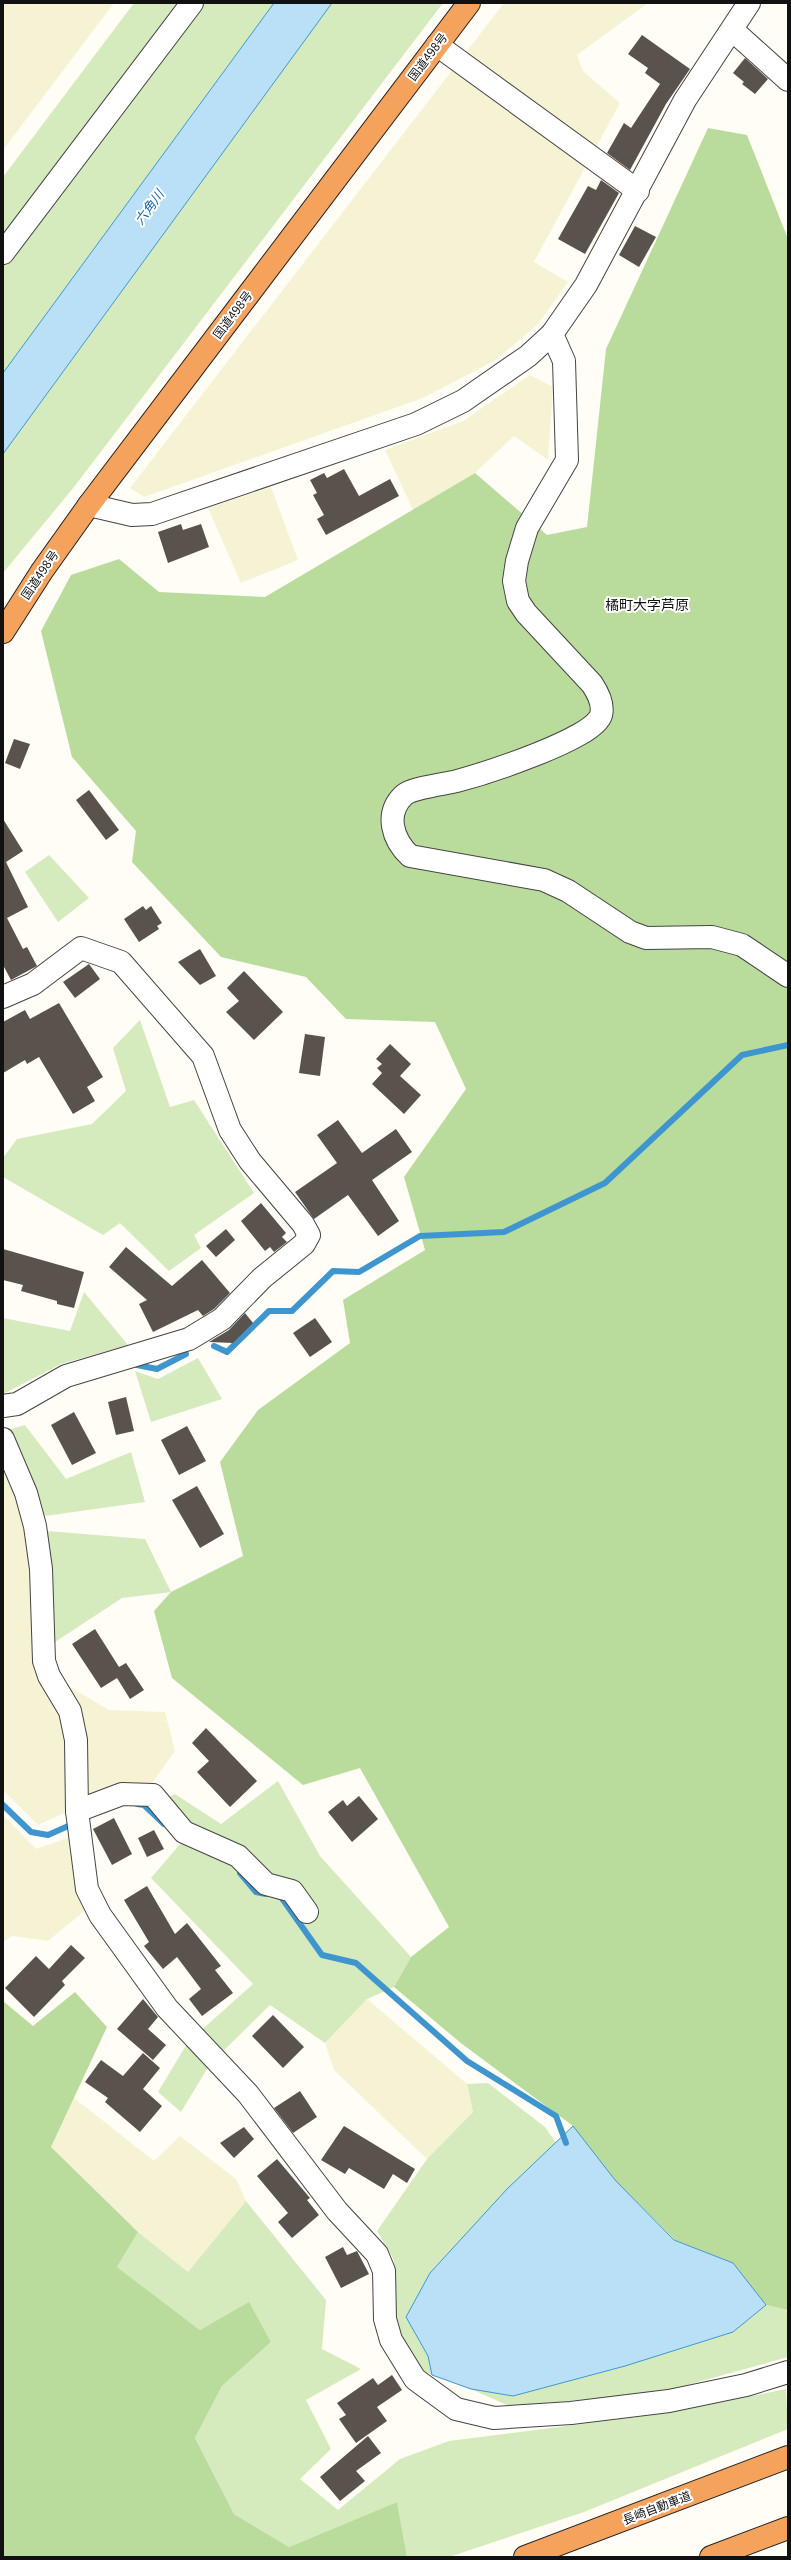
<svg xmlns="http://www.w3.org/2000/svg" width="791" height="2560" font-family="Georgia,'Noto Sans JP',serif">
  <rect width="100%" height="100%" fill="#fffdf5"/>
  <g fill="#f6f3d4">
    <path d="M3 3H114L3 150Z"/>
    <path d="M504 3H648L577 55 583 71 620 103 534 262 568 282 538 324 496 360 423 398 144 497 130 488Z"/>
    <path d="M530 375 553 387 548 460 514 436 475 473 413 510 385 450 463 421Z"/>
    <path d="M271 487 298 560 241 583 208 508Z"/>
    <path d="M3 1467 28 1524 34 1671 67 1728V1812L38 1825 3 1790Z"/>
    <path d="M63 1683 109 1710 165 1712 175 1751 147 1790 86 1797V1729Z"/>
    <path d="M3 1815 36 1849 71 1837 88 1908 48 1941 12 1936 3 1942Z"/>
    <path d="M367 1999 467 2084 473 2112 427 2159 334 2070 325 2043Z"/>
    <path d="M74 2098 154 2161 180 2136 236 2179 246 2201 188 2272 138 2232 51 2147Z"/>
  </g>
  <g fill="#d5ebbd">
    <path d="M134 3H274L3 373V177Z"/>
    <path d="M332 3H443L74 487 3 573V454Z"/>
    <path d="M49 855 89 898 58 922 25 872Z"/>
    <path d="M140 1020 170 1107 194 1100 254 1193 194 1235 201 1248 169 1271 120 1223 103 1235 3 1177V1158L17 1139 92 1124 126 1091 113 1048Z"/>
    <path d="M84 1292 128 1345 61 1364 3 1394V1318L70 1331Z"/>
    <path d="M198 1358 222 1399 151 1422 135 1371 158 1379Z"/>
    <path d="M25 1425 66 1479 131 1452 145 1502 45 1516 7 1430Z"/>
    <path d="M47 1531 145 1539 171 1592 122 1598 52 1644Z"/>
    <path d="M278 1781 320 1856 411 1957 394 1987 367 1999 325 2043 270 2005 210 2064 181 2112 158 2092 188 2042 253 1984 151 1878 192 1830 165 1799 175 1794 221 1824Z"/>
    <path d="M488 2083 545 2127 556 2143 507 2189 430 2273 406 2317 428 2356 432 2375 415 2366 396 2334 393 2314 394 2260 377 2231 427 2159 473 2112 467 2084Z"/>
    <path d="M246 2201 326 2300 322 2349 361 2369 306 2400 331 2449 300 2479 338 2510 400 2459 449 2441 668 2413 786 2389 788 2429 584 2512 449 2557H407L397 2502 289 2547 234 2514 195 2438 222 2386 271 2342 249 2303 200 2330 117 2267 138 2232 188 2272Z"/>
    <path d="M766 2305 788 2310V2357L665 2391 511 2407 471 2389 513 2396 625 2366 733 2332Z"/>
  </g>
  <g fill="#b9dc9c">
    <path d="M708 128 747 135 788 239V2310L766 2305 733 2263 675 2240 615 2180 573 2126 462 2044 394 1987 411 1957 449 1927 360 1768 303 1785 172 1678 154 1611 171 1592 243 1556 220 1462 258 1410 350 1343 343 1300 425 1250 404 1177 466 1089 435 1022 346 1019 306 977 221 957 132 862 136 831 72 757 41 631 71 575 119 559 159 592 265 597 475 473 547 535 587 527 606 349Z"/>
    <path d="M75 1992 107 2027 51 2147 138 2232 117 2267 200 2330 249 2302 271 2342 222 2386 195 2438 234 2514 289 2547 397 2502 407 2557H3V2001L33 2026Z"/>
  </g>
  <g fill="#b9e0f7" stroke="#3f96cf">
    <path d="M274 3H332L3 454V373Z"/>
    <path d="M573 2126 615 2180 674 2240 733 2263 766 2305 733 2332 625 2366 513 2396 471 2389 432 2375 428 2356 406 2317 430 2273 507 2189Z"/>
  </g>
  <g fill="none" stroke-linecap="round" stroke-linejoin="round">
    <g stroke="#3f96cf" stroke-width="6">
      <path d="M214 1346 227 1352 269 1311H292L333 1271 359 1272 420 1236 504 1232 605 1183 742 1055 788 1045"/>
      <path d="M137 1365 157 1369 186 1354"/>
      <path d="M137 1804 144 1805 164 1824"/>
      <path d="M3 1805 31 1832 48 1835 75 1823"/>
      <path d="M240 1873 256 1892 266 1894"/>
      <path d="M277 1896 281 1897 322 1955 356 1963 467 2061 556 2116 566 2143"/>
    </g>
  </g>
  <g fill="#5a524d">
    <path d="M642 35 690 69 666 104 630 170 607 153 624 123 631 128 660 84 645 73 648 68 628 54Z"/>
    <path d="M745 58 768 79 755 94 742 84 744 82 733 73Z"/>
    <path d="M601 180 619 193 585 254 558 239 588 186 596 190Z"/>
    <path d="M635 226 656 237 639 267 619 255Z"/>
    <path d="M344 469 359 496 390 479 399 496 326 535 317 519 324 515 313 495 317 493 310 480 324 473 327 478Z"/>
    <path d="M181 524 183 530 201 524 209 547 168 563 158 532Z"/>
    <path d="M14 739 30 744 20 769 5 763Z"/>
    <path d="M89 790 119 830 106 840 76 800Z"/>
    <path d="M3 819 23 851 6 862 28 907 7 918 23 949 27 947 37 966 11 980 3 965Z"/>
    <path d="M143 906 146 910 151 906 162 923 157 926 159 929 139 942 124 919Z"/>
    <path d="M200 949 216 976 200 985 178 962Z"/>
    <path d="M89 964 100 979 75 998 63 982Z"/>
    <path d="M244 971 283 1012 254 1040 226 1012 239 1001 227 988Z"/>
    <path d="M59 1003 103 1077 87 1087 95 1101 73 1114 39 1057 27 1064 25 1060 3 1073V1022L25 1010 30 1019Z"/>
    <path d="M305 1034 325 1037 320 1076 299 1073Z"/>
    <path d="M390 1044 411 1064 400 1076 421 1095 404 1114 372 1084 382 1073 377 1068 382 1064 376 1059Z"/>
    <path d="M338 1120 362 1153 396 1129 412 1152 372 1180 399 1221 378 1236 348 1195 314 1219 295 1192 337 1163 317 1135Z"/>
    <path d="M261 1203 286 1233 282 1237 287 1242 274 1252 270 1247 265 1251 241 1221Z"/>
    <path d="M226 1229 235 1240 216 1257 206 1246Z"/>
    <path d="M126 1247 172 1286 202 1260 230 1293 214 1309 203 1316 198 1310 153 1332 139 1304 147 1300 109 1267Z"/>
    <path d="M3 1249 84 1272 74 1308 57 1304V1301L21 1291 23 1285 3 1280Z"/>
    <path d="M245 1313 253 1323 233 1343 209 1342 229 1330Z"/>
    <path d="M315 1318 332 1342 310 1357 293 1333Z"/>
    <path d="M126 1397 134 1431 116 1435 108 1402Z"/>
    <path d="M74 1412 96 1453 72 1465 51 1425Z"/>
    <path d="M187 1426 206 1461 179 1475 161 1440Z"/>
    <path d="M197 1486 224 1534 200 1548 172 1500Z"/>
    <path d="M95 1629 119 1667 126 1663 144 1690 130 1699 117 1678 101 1688 72 1644Z"/>
    <path d="M206 1728 257 1781 230 1807 197 1772 209 1761 192 1743Z"/>
    <path d="M359 1796 378 1819 352 1842 328 1812 343 1800 347 1806Z"/>
    <path d="M114 1818 132 1854 112 1865 93 1829Z"/>
    <path d="M154 1830 164 1849 147 1857 138 1838Z"/>
    <path d="M147 1886 175 1934 187 1923 221 1966 215 1970 233 1993 202 2016 189 1999 201 1989 177 1957 163 1969 144 1946 149 1942 124 1900Z"/>
    <path d="M71 1945 85 1958 62 1981 65 1985 34 2017 5 1988 36 1956 49 1969Z"/>
    <path d="M143 1999 158 2017 148 2029 166 2045 153 2060 117 2029Z"/>
    <path d="M273 2015 304 2047 283 2068 252 2036Z"/>
    <path d="M143 2053 160 2068 143 2089 162 2106 140 2132 105 2102 108 2098 85 2082 101 2060 123 2076Z"/>
    <path d="M300 2091 317 2117 293 2133 274 2108Z"/>
    <path d="M344 2126 415 2169 407 2183 393 2174 384 2189 349 2168 345 2174 321 2160Z"/>
    <path d="M244 2127 254 2139 234 2158 220 2143Z"/>
    <path d="M277 2159 310 2198 307 2200 319 2215 292 2238 278 2222 288 2213 257 2176Z"/>
    <path d="M343 2247 347 2255 357 2251 369 2274 341 2288 325 2257Z"/>
    <path d="M392 2375 402 2390 377 2407 387 2421 356 2443 339 2419 346 2415 337 2403 373 2378 378 2385Z"/>
    <path d="M368 2436 381 2453 356 2471 365 2481 340 2501 320 2477Z"/>
  </g>
  <g fill="none" stroke-linecap="round" stroke-linejoin="round">
    <defs>
      <g id="minor">
        <path d="M729 34 739 36 788 80"/>
        <path d="M437 45 638 191"/>
        <path d="M3 253 192 3"/>
        <path d="M552 334 564 361 567 460 527 528 517 561 514 581 518 601 526 613 592 684C598 693 604 704 601 715 594 739 483 774 457 781 445 784 412 788 404 795 384 814 393 840 410 856L544 880 568 891 630 932 646 938 712 937 742 945 788 976"/>
        <path d="M89 505 132 515 152 514 416 424 463 401 528 356 552 334 586 285 685 100 749 3"/>
        <path d="M3 997 33 984 81 948 121 962 203 1056 230 1130 250 1161 303 1224 309 1235 304 1244 262 1278 222 1319 189 1339 66 1376 17 1404 3 1406"/>
        <path d="M3 1439 26 1493 35 1526 41 1569 44 1661 49 1676 70 1711 76 1740 77 1811 87 1889 100 1915 167 2008 248 2094 337 2211 377 2254 384 2271 385 2319 391 2340 415 2379 456 2409 494 2418 571 2413 669 2401 746 2385 788 2372"/>
        <path d="M77 1811 122 1794 153 1795 184 1832 238 1856 266 1884 292 1891 307 1912"/>
      </g>
      <g id="highway">
        <path d="M3 632 42 571 89 505 469 3"/>
        <path d="M525 2557 788 2457"/>
        <path d="M711 2557 788 2528"/>
      </g>
    </defs>
    <use href="#minor" stroke="#444" stroke-width="24"/>
    <use href="#highway" stroke="#222" stroke-width="24"/>
    <use href="#minor" stroke="#fff" stroke-width="22"/>
    <use href="#highway" stroke="#f5a25d" stroke-width="22"/>
  </g>
  <g text-anchor="middle" stroke-width="4" stroke-linejoin="round" paint-order="stroke">
    <g font-size="12" fill="#111" stroke="#fff">
      <text transform="translate(428 57) rotate(-53)" y="4">国道498号</text>
      <text transform="translate(233 315) rotate(-53)" y="4">国道498号</text>
      <text transform="translate(40 575) rotate(-56)" y="4">国道498号</text>
      <text transform="translate(657 2508) rotate(-21)" y="4">長崎自動車道</text>
    </g>
    <g font-size="13" font-style="italic" fill="#1768a6" stroke="#fff">
      <text transform="translate(149 207) rotate(-54)" y="5">六角川</text>
    </g>
    <g font-size="14" fill="#111" stroke="#fff">
      <text x="647" y="610">橘町大字芦原</text>
    </g>
  </g>
  <rect width="791" height="2560" fill="none" stroke="#111111" stroke-width="8"/>
</svg>
